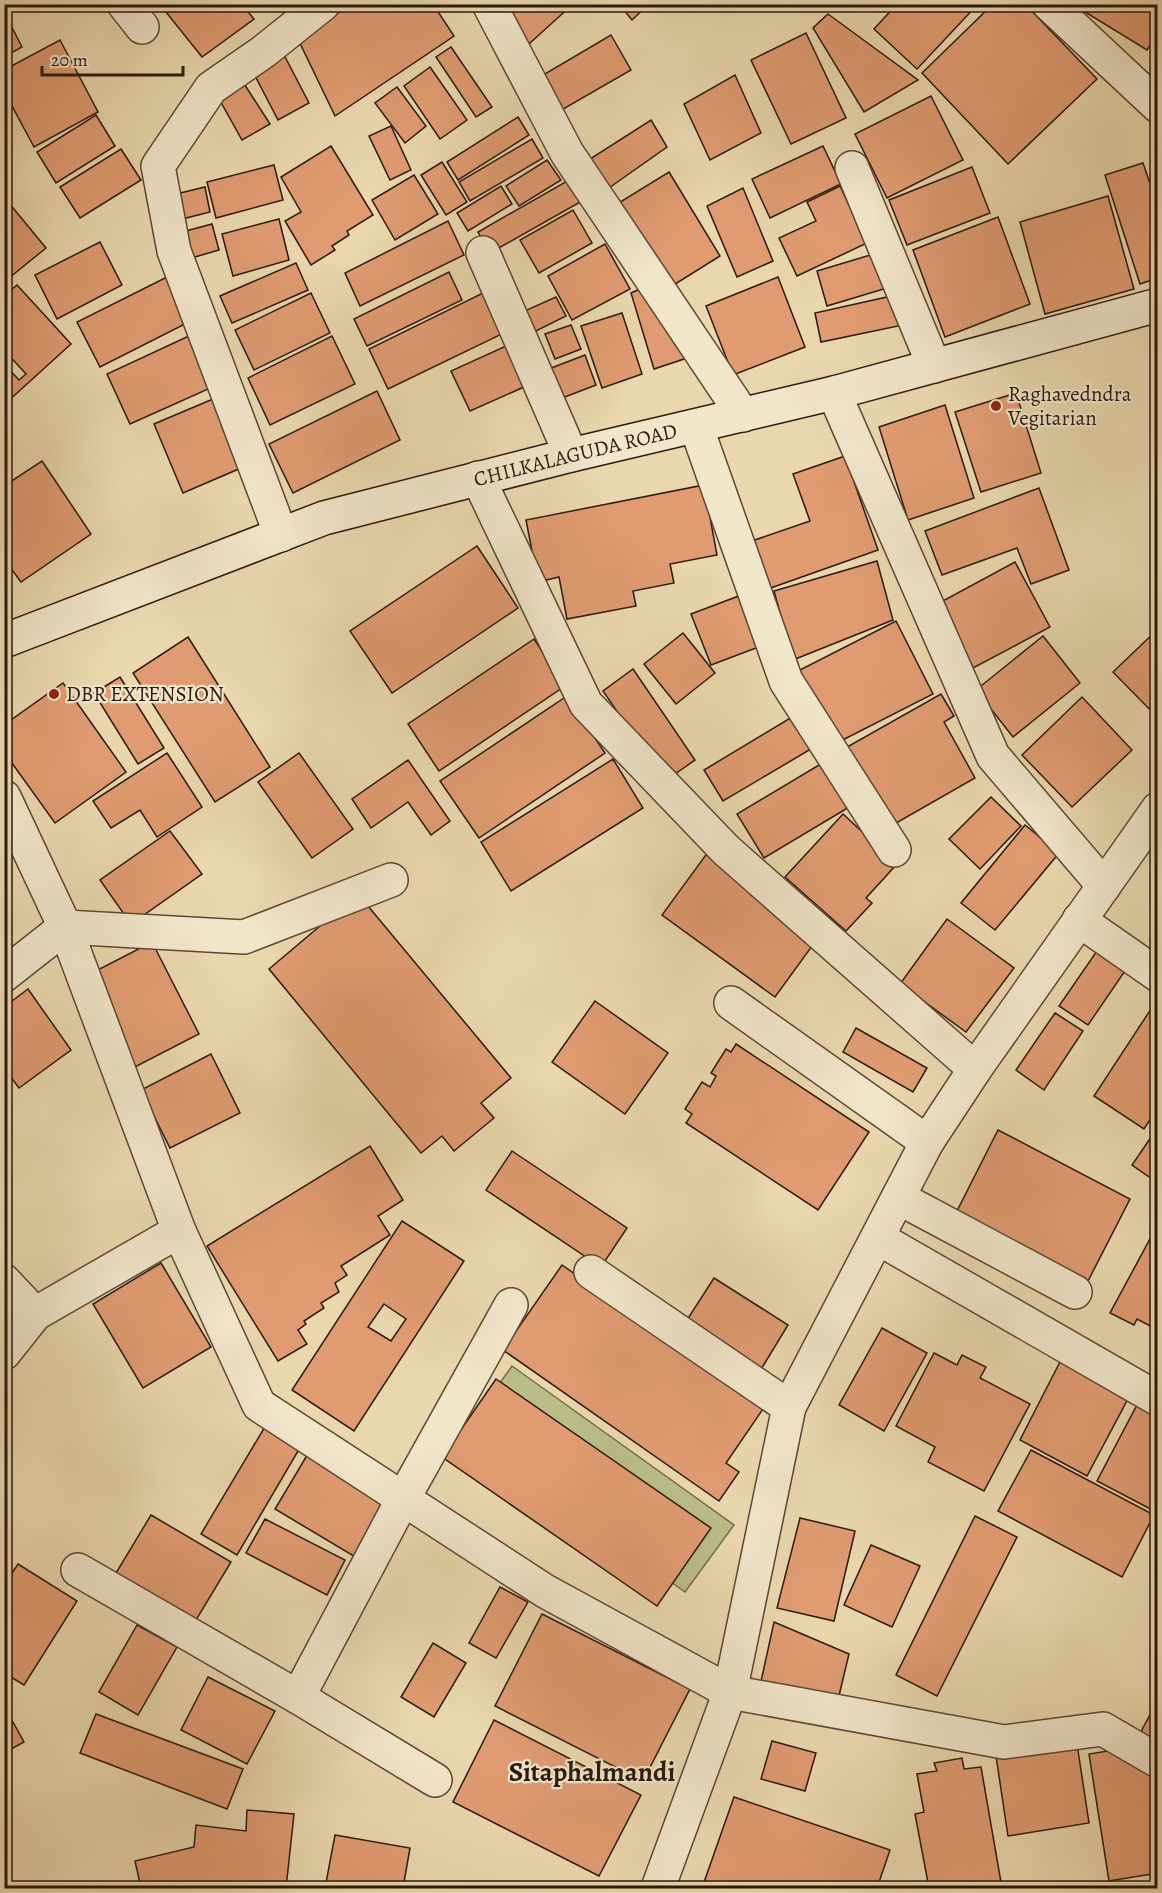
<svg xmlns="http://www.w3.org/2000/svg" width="1162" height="1893" font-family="Alegreya,serif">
  <rect width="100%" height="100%" fill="#ead7ae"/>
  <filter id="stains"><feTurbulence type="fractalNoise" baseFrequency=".00333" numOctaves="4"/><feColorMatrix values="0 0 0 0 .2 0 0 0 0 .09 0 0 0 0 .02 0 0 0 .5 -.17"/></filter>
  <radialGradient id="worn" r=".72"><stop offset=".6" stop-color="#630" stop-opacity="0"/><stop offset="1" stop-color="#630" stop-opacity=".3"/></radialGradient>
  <path fill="#babd88" stroke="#726b4a" stroke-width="1.5" d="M512 1366 734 1525 685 1592 464 1433Z"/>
  <g fill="#e09b72" stroke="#2a190d" stroke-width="1.5" fill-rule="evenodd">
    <path d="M165 4H242L254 19 202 57 162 7Z"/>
    <path d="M353 4H433L454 36 335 116 297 37Z"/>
    <path d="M498 4H572V5L529 44Z"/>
    <path d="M619 4H649L632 20Z"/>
    <path d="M897 4H978L917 69 874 29Z"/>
    <path d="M993 4H1025L1097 79 1008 164 922 73Z"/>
    <path d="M1072 4H1158V33L1147 50Z"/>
    <path d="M4 12 22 47 4 57Z"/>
    <path d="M828 14 918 80 864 112 813 28Z"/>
    <path d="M806 33 846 118 791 144 751 60Z"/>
    <path d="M611 35 631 70 558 112 538 78Z"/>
    <path d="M60 40 98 112 34 147 4 91V70Z"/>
    <path d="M451 47 492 107 476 117 436 57Z"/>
    <path d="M282 51 309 103 278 120 251 68Z"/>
    <path d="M430 67 467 120 440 139 404 86Z"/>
    <path d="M735 75 761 133 710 160 684 104Z"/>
    <path d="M241 79 270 124 242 140 218 97Z"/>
    <path d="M397 87 426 126 405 143 375 103Z"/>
    <path d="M931 96 963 160 887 198 855 134Z"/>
    <path d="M96 115 115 146 56 183 37 152Z"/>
    <path d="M518 117 529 135 458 180 447 162Z"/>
    <path d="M651 120 667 147 606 190 587 161Z"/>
    <path d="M391 126 411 170 390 180 369 136Z"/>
    <path d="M532 139 543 158 470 201 459 182Z"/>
    <path d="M331 146 373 215 347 231 349 235 332 246 335 250 311 265 285 221 301 212 281 177Z"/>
    <path d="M823 146 841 184 770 218 752 179Z"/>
    <path d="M121 149 141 180 80 218 60 187Z"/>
    <path d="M547 160 561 180 519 206 506 186Z"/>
    <path d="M442 162 467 202 446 215 421 175Z"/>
    <path d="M1143 163 1158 207V278L1140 284 1105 175Z"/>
    <path d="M274 165 283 200 216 218 207 182Z"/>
    <path d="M972 167 990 213 907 245 889 200Z"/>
    <path d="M669 172 720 256 669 288 617 204Z"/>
    <path d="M414 175 438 214 395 240 372 200Z"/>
    <path d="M569 180 582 201 490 253 478 232Z"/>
    <path d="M501 186 512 204 468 231 457 213Z"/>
    <path d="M840 186 867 243 797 276 779 238 816 221 807 202Z"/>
    <path d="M205 187 210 212 182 219 176 194Z"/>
    <path d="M743 188 773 261 737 277 707 206Z"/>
    <path d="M1108 196 1134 289 1045 314 1020 222Z"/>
    <path d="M4 197 46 248 9 278 4 273Z"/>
    <path d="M573 210 592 243 539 273 520 240Z"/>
    <path d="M998 217 1030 304 945 337 913 250Z"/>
    <path d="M279 219 289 260 233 276 222 234Z"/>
    <path d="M448 221 464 255 360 306 345 273Z"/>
    <path d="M212 224 219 250 188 259 182 232Z"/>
    <path d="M100 242 122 285 57 319 35 275Z"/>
    <path d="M605 244 630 289 572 320 548 276Z"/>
    <path d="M877 253 887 288 827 306 817 271Z"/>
    <path d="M296 263 308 290 232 323 220 296Z"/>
    <path d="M449 272 462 300 367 346 354 319Z"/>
    <path d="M167 277 189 322 100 367 77 322Z"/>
    <path d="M778 277 805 347 733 375 706 306Z"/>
    <path d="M17 285 71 344 6 403 4 401V364L19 380 26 374 4 350V296Z"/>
    <path d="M647 286 693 356 654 369 631 293Z"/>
    <path d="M485 292 504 333 388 389 369 349Z"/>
    <path d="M311 293 330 333 254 370 235 330Z"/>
    <path d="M896 295 903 325 821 342 815 313Z"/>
    <path d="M556 297 566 316 530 334 520 313Z"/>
    <path d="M622 313 642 374 602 388 581 326Z"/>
    <path d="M571 325 581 349 555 359 545 334Z"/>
    <path d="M191 335 215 386 130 424 107 374Z"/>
    <path d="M332 336 355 384 270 425 248 378Z"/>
    <path d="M506 346 524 387 470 411 451 371Z"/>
    <path d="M585 355 596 385 557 400 546 370Z"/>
    <path d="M377 391 400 440 293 493 269 444Z"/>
    <path d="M1016 393 1041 473 981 492 955 412Z"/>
    <path d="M220 396 248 465 183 493 154 424Z"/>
    <path d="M945 405 974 498 908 520 879 427Z"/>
    <path d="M845 456 878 550 765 590 749 542 810 521 793 474Z"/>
    <path d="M42 461 91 534 21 582 4 559V486Z"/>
    <path d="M704 485 717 555 670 564 674 583 633 591 636 606 567 619 559 577 538 582 526 520Z"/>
    <path d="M1039 488 1069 570 1031 584 1017 548 942 575 925 531Z"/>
    <path d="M477 546 518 608 392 693 350 631Z"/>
    <path d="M877 561 893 620 793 660 774 591Z"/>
    <path d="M1015 562 1050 627 973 668 939 603Z"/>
    <path d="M744 594 764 645 711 665 691 614Z"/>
    <path d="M896 621 933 694 829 747 792 674Z"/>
    <path d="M1158 629V718L1113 672Z"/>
    <path d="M683 633 715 673 676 704 644 664Z"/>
    <path d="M1043 636 1080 683 1013 737 976 690Z"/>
    <path d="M188 637 270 767 215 802 133 673Z"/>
    <path d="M534 639 565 686 439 771 408 724Z"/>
    <path d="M633 669 695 760 665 781 603 691Z"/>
    <path d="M120 677 164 748 138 764 94 693Z"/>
    <path d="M63 683 126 772 55 823 4 752V725Z"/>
    <path d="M941 694 954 716 944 722 975 778 884 830 840 751Z"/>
    <path d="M567 696 605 753 479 838 440 781Z"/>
    <path d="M1082 697 1132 750 1072 807 1022 755Z"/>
    <path d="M797 714 816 746 723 801 704 770Z"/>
    <path d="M167 753 202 807 157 837 140 810 111 828 93 801Z"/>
    <path d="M299 753 353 829 312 858 258 782Z"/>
    <path d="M613 759 643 808 511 891 481 842Z"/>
    <path d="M408 760 450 821 431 835 408 802 371 828 352 799Z"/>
    <path d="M824 762 851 806 764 858 737 814Z"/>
    <path d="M991 797 1021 826 980 869 949 839Z"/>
    <path d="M843 814 897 864 866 898 872 903 846 931 785 877Z"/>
    <path d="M1025 825 1059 853 995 930 961 903Z"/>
    <path d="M170 831 202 874 131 924 100 880Z"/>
    <path d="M708 852 756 887 751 895 815 942 775 997 662 915Z"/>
    <path d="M358 894 511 1078 481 1103 494 1118 454 1151 442 1136 421 1153 269 969Z"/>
    <path d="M947 919 1014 968 966 1032 900 984Z"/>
    <path d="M152 942 199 1034 131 1069 84 977Z"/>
    <path d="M1099 948 1127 968 1088 1025 1059 1006Z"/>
    <path d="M28 989 71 1050 19 1088 4 1068V1007Z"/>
    <path d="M595 1001 668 1053 625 1114 552 1062Z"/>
    <path d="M1151 1009 1158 1013V1107L1144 1129 1094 1096Z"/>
    <path d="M1055 1013 1083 1031 1044 1090 1016 1070Z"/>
    <path d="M856 1028 927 1068 913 1092 843 1052Z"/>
    <path d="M736 1044 869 1132 818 1210 686 1123 692 1114 685 1109 702 1082 710 1087 716 1076 711 1073 726 1049 731 1052Z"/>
    <path d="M211 1054 240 1113 170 1148 141 1090Z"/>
    <path d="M1158 1127V1183L1132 1165Z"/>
    <path d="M998 1130 1130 1199 1088 1281 956 1213Z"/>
    <path d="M370 1146 403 1200 378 1216 390 1235 341 1266 347 1275 335 1283 339 1292 321 1303 324 1308 304 1321 306 1324 298 1330 307 1344 278 1361 207 1246Z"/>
    <path d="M512 1151 627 1228 601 1267 486 1190Z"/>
    <path d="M402 1221 464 1261 354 1431 292 1390ZM384 1304 406 1319 391 1341 368 1327Z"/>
    <path d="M1151 1237 1158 1240V1330L1137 1319 1134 1325 1110 1313Z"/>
    <path d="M161 1263 211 1347 143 1388 93 1304Z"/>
    <path d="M562 1265 765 1406 726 1463 739 1472 719 1501 503 1350Z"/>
    <path d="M714 1278 788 1325 760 1371 685 1323Z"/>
    <path d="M882 1328 927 1353 884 1431 839 1405Z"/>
    <path d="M934 1353 957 1365 962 1355 986 1367 980 1378 1030 1404 984 1491 928 1462 935 1447 896 1426Z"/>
    <path d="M1062 1358 1130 1395 1087 1476 1020 1440Z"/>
    <path d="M496 1379 711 1528 657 1606 442 1457Z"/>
    <path d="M1138 1403 1158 1413V1513L1097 1481Z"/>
    <path d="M266 1425 301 1446 237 1555 201 1534Z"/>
    <path d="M1031 1450 1154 1515 1122 1577 998 1511Z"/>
    <path d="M309 1452 391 1500 357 1558 275 1509Z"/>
    <path d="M151 1515 231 1562 193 1625 113 1578Z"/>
    <path d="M975 1516 1017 1537 937 1696 896 1675Z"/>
    <path d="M800 1518 855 1531 834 1621 777 1608Z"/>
    <path d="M265 1519 345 1560 327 1595 246 1553Z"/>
    <path d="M871 1545 920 1566 892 1627 844 1605Z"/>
    <path d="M18 1564 77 1601 24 1685 4 1673V1585Z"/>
    <path d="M500 1587 528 1602 496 1658 469 1643Z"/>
    <path d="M542 1614 690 1689 643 1781 495 1706Z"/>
    <path d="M774 1622 849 1654 837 1704 760 1686Z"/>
    <path d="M137 1625 177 1647 138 1715 99 1692Z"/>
    <path d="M433 1643 466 1663 434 1717 401 1697Z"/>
    <path d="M208 1677 275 1711 247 1764 181 1730Z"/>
    <path d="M1158 1700V1750L1137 1739Z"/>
    <path d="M4 1706 24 1742 4 1753Z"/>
    <path d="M96 1714 243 1769 227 1809 80 1753Z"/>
    <path d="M494 1720 641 1795 599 1876 453 1802Z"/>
    <path d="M772 1741 816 1753 805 1791 761 1779Z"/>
    <path d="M1077 1744 1089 1823 1008 1836 996 1756Z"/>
    <path d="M1120 1749 1158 1769V1873L1109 1881 1089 1754Z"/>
    <path d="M962 1758 964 1769 981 1767 1002 1888H929L915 1814 924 1812 917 1774 937 1771 934 1763Z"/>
    <path d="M734 1797 890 1850 877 1888H702Z"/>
    <path d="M247 1810 294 1814 286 1888H141L135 1861 194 1847 196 1825 246 1831Z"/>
    <path d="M335 1835 410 1848 403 1888H325Z"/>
  </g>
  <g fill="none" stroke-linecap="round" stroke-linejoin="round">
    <defs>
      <g id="minor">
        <path d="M124 4 142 27"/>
        <path d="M489 4 567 153 743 415"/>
        <path d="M1049 4 1158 106"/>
        <path d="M852 168 934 366"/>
        <path d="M483 253 571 455"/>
        <path d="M834 393 993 756 1104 886"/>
        <path d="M696 426 786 681 894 850"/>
        <path d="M478 478 586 704 726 850 975 1069"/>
        <path d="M281 535 174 251 158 166 211 88 263 52 323 4"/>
        <path d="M4 797 65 927 179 1231 259 1405 545 1591 730 1692 1004 1742 1103 1729 1158 1761"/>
        <path d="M1079 920 1158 975"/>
        <path d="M4 975 65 927 244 937 391 880"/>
        <path d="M731 1003 927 1142"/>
        <path d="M899 1198 1075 1292"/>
        <path d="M878 1238 1158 1399"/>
        <path d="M591 1272 789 1407"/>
        <path d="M4 1281 35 1314"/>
        <path d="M4 1353 35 1314 179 1231"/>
        <path d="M78 1570 298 1697 435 1780"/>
        <path d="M298 1697 403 1499 511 1305"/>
        <path d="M658 1888 730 1692 789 1407 927 1142 975 1069 1158 809"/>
      </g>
      <g id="secondary">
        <path id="s1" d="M4 641 324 518 571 455 834 393 1158 305"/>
      </g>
    </defs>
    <use href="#minor" stroke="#5a4835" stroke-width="36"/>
    <use href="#secondary" stroke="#2a190d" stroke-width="36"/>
    <use href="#minor" stroke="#f1e5ca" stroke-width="33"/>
    <use href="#secondary" stroke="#f1e5ca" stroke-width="33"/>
  </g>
  <g fill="#8f2418" stroke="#f1e5ca" stroke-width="2">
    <circle cx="996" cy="406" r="6"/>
    <circle cx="54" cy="694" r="6"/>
  </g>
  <g text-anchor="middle" stroke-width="4.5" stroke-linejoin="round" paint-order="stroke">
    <g font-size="21" fill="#2a190d" stroke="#f1e5ca" text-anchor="start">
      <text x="1008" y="401">Raghavedndra<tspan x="1008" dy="24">Vegitarian</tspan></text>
      <text x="66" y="701">DBR EXTENSION</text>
    </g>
    <g font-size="21" fill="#2a190d" stroke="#f1e5ca">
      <text dy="7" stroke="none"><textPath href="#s1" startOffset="602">CHILKALAGUDA ROAD</textPath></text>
    </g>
    <g font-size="27" font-weight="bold" fill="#2a190d" stroke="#f1e5ca">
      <text x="592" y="1781">Sitaphalmandi</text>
    </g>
  </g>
  <rect width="1162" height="1893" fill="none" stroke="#ead7ae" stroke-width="24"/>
  <rect x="6" y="6" width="1150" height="1881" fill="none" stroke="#2a190d" stroke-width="3"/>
  <rect x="12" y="12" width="1138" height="1869" fill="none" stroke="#2a190d" stroke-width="1.5"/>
  <path d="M42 66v9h141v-9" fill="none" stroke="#2a190d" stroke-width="3"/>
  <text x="51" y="66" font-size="18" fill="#2a190d" stroke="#f1e5ca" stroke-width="4.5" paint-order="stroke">20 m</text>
  <rect width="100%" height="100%" filter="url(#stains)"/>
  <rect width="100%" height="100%" fill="url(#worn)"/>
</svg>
